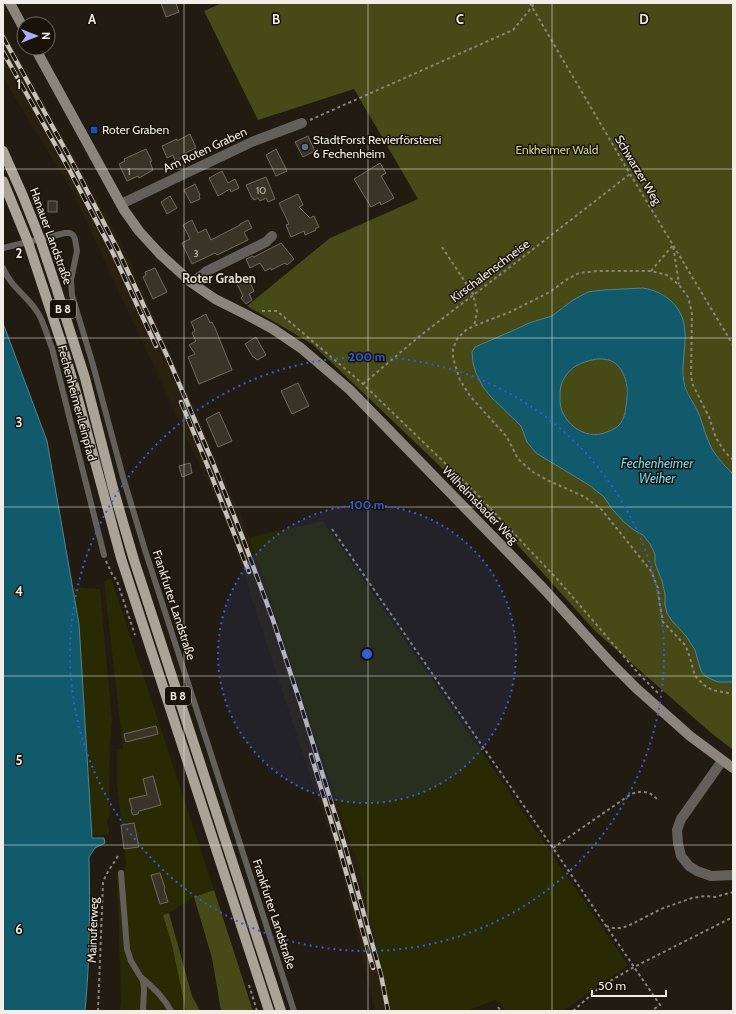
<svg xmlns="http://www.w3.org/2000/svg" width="736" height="1014" font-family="Cabin,sans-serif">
  <rect width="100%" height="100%" fill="#211b11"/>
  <path fill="#292010" d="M3 28 125 249 246 527 358 864 390 1011H375L341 869 228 526 71 189 3 78Z"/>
  <g fill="#282a04">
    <path d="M323 521 628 965 563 1011H506L496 1000 466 1011H390L358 864 250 539 255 536Z"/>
    <path d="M111 578 214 890 194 897 169 913 163 915 172 945 186 1011H120L121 998 117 875 118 870H124L126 864 117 784V749L123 748 104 582Z"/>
    <path d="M73 587 100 589 112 720 110 745 109 787 110 815 107 821 109 830V835H91L79 624Z"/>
  </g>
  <g fill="#464a17">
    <path d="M222 3H733V474C723 464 712 453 707 439 704 430 702 421 698 412 693 402 687 393 684 381L680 313 672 302 665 296 653 290 643 288 624 289 603 290 588 292 573 300 552 316 529 323 499 337 481 344 475 347 472 352 473 363 491 397 521 426 527 442 536 453 589 485 604 497 612 509 634 530 643 535 650 544 655 554V563L662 581 665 594V605L680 629 686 636 695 650 701 671 718 682H733V750L710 732 595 631 487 511 312 344 247 306 330 238 418 199 354 89 258 120 204 11Z"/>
    <path d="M596 359C603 359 610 358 616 363 629 375 630 411 620 424 610 437 591 436 578 430 557 419 552 385 571 369 578 363 587 361 596 359Z"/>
    <path d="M214 890 253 1011H221L212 958 194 897Z"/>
    <path d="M169 913 192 996 200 1011H186L172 945 163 915Z"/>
  </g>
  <g fill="#115a6b" stroke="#548690" fill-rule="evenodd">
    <path d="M643 288C654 290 661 293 670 300 698 325 677 357 685 387 688 396 694 403 698 412 702 421 704 431 708 440 713 454 723 464 733 474V682H718L713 680 705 676 701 671 695 650 686 636 672 621 667 613 665 605V594L662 581 655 563V554L650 544 643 535 634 530 624 522 612 509 604 497 589 485 536 453 527 442 521 426 491 397 483 387 476 373 473 363 472 352 475 347 512 331 529 323 552 316 573 300 588 292 603 290ZM596 359C614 358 621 365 626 382 628 390 627 399 626 407 625 413 624 419 620 424 617 428 612 430 607 432 585 442 558 421 560 397 560 393 560 389 561 385 568 367 579 363 596 359Z"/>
    <path d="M3 323 47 441 79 624 92 838H104L105 843 95 848 89 857C90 908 90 960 85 1011H3Z"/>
  </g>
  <g fill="#3a3328" stroke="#726b5f">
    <path d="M161 3H176L179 12 166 17Z"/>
    <path d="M190 134 196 148 183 154 184 157 175 161 173 155 167 158 162 146 177 139V141Z"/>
    <path d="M308 136 315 151 303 157 295 142Z"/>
    <path d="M146 149 152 161 150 162 153 170 139 178 138 176 127 181 119 164 125 161 124 159Z"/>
    <path d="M276 149 287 171 276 176 266 155Z"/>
    <path d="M380 163 386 173 381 176 394 198 381 205 380 202 371 207 354 179Z"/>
    <path d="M222 171 228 183 235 179 239 188 231 192 230 189 218 196 209 178Z"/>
    <path d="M266 177 275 199 268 202 266 198 260 201 258 198 254 200 253 198H252L246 185Z"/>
    <path d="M195 184 200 195 199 196 200 199 191 203 184 190Z"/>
    <path d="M298 194 303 205 299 207 310 218 314 216 319 227 315 229 316 230 305 235 304 231 291 237 286 225 289 224 279 203Z"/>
    <path d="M170 196 177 208 167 214 161 202Z"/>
    <rect x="48" y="201" width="9" height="11"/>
    <path d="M192 220 198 233 206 229 211 240 240 225V224L248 220 252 228 244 232 248 240 217 255 215 253 192 264 182 243 190 239 183 225Z"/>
    <path d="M281 243 294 259 287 265 285 263 271 270V268L265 271 260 263 250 268 246 259 253 256 254 257Z"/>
    <path d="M155 268 167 292 153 299 143 277 146 275 145 272Z"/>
    <path d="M247 276 254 291 249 294 252 300 246 304 241 298 243 296 236 282Z"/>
    <path d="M206 314 210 323 212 322 215 328 232 370 199 384 188 357 195 354 189 345 196 341 192 333 195 331 191 322Z"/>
    <path d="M256 337 266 355 257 360 254 357H253L245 344Z"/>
    <path d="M298 383 309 406 292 414 281 391Z"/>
    <path d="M219 412 232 441 218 447 206 419Z"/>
    <path d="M190 463 192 473 182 477 179 466Z"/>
    <path d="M156 726 158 734 126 742 124 734Z"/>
    <path d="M153 776 161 805 139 811 138 814 133 815 131 811 132 809 129 799 147 795 143 779Z"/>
    <path d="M134 823 139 847 124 849 121 825Z"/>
    <path d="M160 873 165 888 164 889 168 902 160 904 151 875Z"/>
  </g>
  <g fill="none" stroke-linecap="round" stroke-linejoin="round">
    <g stroke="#89847c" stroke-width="2" stroke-dasharray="3 3" stroke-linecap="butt">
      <path d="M530 3 532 7 630 174 673 245 733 345"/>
      <path d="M310 120 513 30 532 7 534 3"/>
      <path d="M442 247 473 294 477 312 474 326"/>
      <path d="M651 271 673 245 679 284"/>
      <path d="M262 311H277L363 384 474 491 558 580 639 674 658 693"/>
      <path d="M363 384 421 335 523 257 630 174"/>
      <path d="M733 460 725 452 716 438 709 417 693 385 691 376 692 313 688 297 679 285 667 275 651 271H597L579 273 566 280 550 292 510 312 474 326 466 330 457 339 453 349V358L460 380 470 396 507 437 518 459 533 472 547 480 585 497 602 510 651 571 658 588 660 606 663 622 686 646 690 658 695 676 704 685 712 690 733 694"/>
      <path d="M332 529 553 848 660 1005 651 1011"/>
      <path d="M106 561 112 574 117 581 135 635"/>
      <path d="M553 848 631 794C643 790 650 791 659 801"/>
      <path d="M606 926 613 928H622L632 924 661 909 692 898 705 896 715 897 733 892"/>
      <path d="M249 985 257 1011"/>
      <path d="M498 1007 501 1011"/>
      <path d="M98 1011 103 883C106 872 114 864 119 854"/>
      <path d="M573 1011 600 987 634 967 733 917"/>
    </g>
    <g stroke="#635f5a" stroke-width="6">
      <path d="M3 248 65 233H70L73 235 75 239 77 251 71 280 72 295 93 365 123 477 145 550 294 1011"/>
      <path d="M3 268C11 287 25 294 36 310 44 321 47 336 52 348L104 555"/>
      <path d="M121 873 127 949 131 961 143 981 144 989 143 1011"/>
      <path d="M142 978C153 988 164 997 171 1011"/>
    </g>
    <g stroke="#635f5a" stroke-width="10">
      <path d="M121 204 254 141 302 123"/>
      <path d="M192 283 207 271 266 242 272 236"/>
      <path d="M722 761 681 819 677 830 678 843 681 856 689 866 697 871 711 876 733 875"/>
    </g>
    <g stroke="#8b857d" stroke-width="10">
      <path d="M10 3 24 29"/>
      <path d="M35 48 124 210 139 231 149 242 161 255 192 283 215 299 247 315 273 329 301 348 350 390 543 588 610 662 636 688 690 736 733 768"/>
    </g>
    <g stroke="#aba298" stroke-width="10">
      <path d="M3 151 23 196 40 239 56 287 85 378 113 488 134 560 281 1011"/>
      <path d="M3 181 28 242 63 348 78 399 121 558 269 1011"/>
    </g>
    <defs>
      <g id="rail">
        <path d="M3 37 71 160 118 250 169 360 213 463 242 536 273 620 299 699 344 843 381 975 388 1011"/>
        <path d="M3 52 70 171 113 253 156 346"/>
        <path d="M181 402 208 467 249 572"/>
        <path d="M311 755 339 847 373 968"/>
      </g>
    </defs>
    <use href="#rail" stroke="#c5c0b9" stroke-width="4.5"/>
    <use href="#rail" stroke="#181208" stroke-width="3" stroke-dasharray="9" stroke-linecap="butt"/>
  </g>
  <path fill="none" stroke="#f2eee7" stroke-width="1" stroke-opacity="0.55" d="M184 3V1011M368 3V1011M552 3V1011M3 169H733M3 338H733M3 507H733M3 676H733M3 845H733"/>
  <circle cx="367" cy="654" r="149" fill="#325eda" fill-opacity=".12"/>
  <g fill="none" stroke="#325eda" stroke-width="2" stroke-dasharray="2 4">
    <circle cx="367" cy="654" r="149"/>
    <circle cx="367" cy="654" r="297"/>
  </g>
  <rect fill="#1a4fb4" stroke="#181208" stroke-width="1.5" x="90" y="126" width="8" height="8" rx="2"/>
  <circle fill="#5c6f8a" stroke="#181208" stroke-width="1.5" cx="305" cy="147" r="4"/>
  <g text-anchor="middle" stroke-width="3" stroke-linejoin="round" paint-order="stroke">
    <g font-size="10" fill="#c4bfb7">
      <text x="129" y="175">1</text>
      <text x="261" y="194">10</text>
      <text x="196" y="257">3</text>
    </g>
    <g fill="#181208" stroke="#b1aca4" stroke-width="1">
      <rect x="50" y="300" width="26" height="18" rx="3"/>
      <rect x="165" y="687" width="26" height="18" rx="3"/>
    </g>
    <g font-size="11" font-weight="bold" fill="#f2eee7">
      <text x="63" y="313">B 8</text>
      <text x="178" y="700">B 8</text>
    </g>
    <g font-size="12" fill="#f2eee7" stroke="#181208" text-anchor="start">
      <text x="102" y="134">Roter Graben</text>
      <text x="313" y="144">StadtForst Revierförsterei<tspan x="313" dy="14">6 Fechenheim</tspan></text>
    </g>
    <g font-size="12" fill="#f2eee7" stroke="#181208">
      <text transform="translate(205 150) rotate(-25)" y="4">Am Roten Graben</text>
      <text transform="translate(638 170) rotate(59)" y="4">Schwarzer Weg</text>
      <text transform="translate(51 236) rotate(70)" y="4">Hanauer Landstraße</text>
      <text transform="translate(490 271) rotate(-37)" y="4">Kirschalenschneise</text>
      <text transform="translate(77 403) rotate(75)" y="4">Fechenheimer Leinpfad</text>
      <text transform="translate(480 505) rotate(46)" y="4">Wilhelmsbader Weg</text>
      <text transform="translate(174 605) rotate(72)" y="4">Frankfurter Landstraße</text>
      <text transform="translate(274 914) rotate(72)" y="4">Frankfurter Landstraße</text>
      <text transform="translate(93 930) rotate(-88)" y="4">Mainuferweg</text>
    </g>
    <g font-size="12" fill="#cdd586" stroke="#181208">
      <text x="557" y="154">Enkheimer Wald</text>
    </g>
    <g font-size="13" font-weight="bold" fill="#dfd7c9" stroke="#181208">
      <text x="219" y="283">Roter Graben</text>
    </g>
    <g font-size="13" font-style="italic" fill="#71d6f1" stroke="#181208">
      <text x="657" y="468">Fechenheimer<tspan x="657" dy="15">Weiher</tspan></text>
    </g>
  </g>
  <g font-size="13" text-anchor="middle" font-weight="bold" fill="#f2eee7" stroke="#181208" stroke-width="3" stroke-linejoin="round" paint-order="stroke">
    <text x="92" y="24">A</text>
    <text x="276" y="24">B</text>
    <text x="460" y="24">C</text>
    <text x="644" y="24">D</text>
    <text x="19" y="89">1</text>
    <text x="19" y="258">2</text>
    <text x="19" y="427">3</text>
    <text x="19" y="596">4</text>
    <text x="19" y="765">5</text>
    <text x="19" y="934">6</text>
  </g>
  <circle cx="367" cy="654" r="6" fill="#325eda" stroke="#181208" stroke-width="2"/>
  <g font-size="12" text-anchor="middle" font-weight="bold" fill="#325eda" stroke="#181208" stroke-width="3" stroke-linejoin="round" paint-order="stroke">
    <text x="367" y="361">200 m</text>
    <text x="367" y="509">100 m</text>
  </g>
  <rect width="736" height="1014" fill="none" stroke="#f2eee7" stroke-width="8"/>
  <g transform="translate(36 36) rotate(90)"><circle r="19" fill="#181208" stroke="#6f6a61"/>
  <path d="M0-3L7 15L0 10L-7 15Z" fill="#a8b0fc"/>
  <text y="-6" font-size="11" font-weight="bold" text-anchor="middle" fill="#f2eee7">N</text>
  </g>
  <path d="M592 990v6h74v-6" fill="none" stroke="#f2eee7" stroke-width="2"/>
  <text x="598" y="990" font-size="12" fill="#f2eee7" stroke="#181208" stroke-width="3" paint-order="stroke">50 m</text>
</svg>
